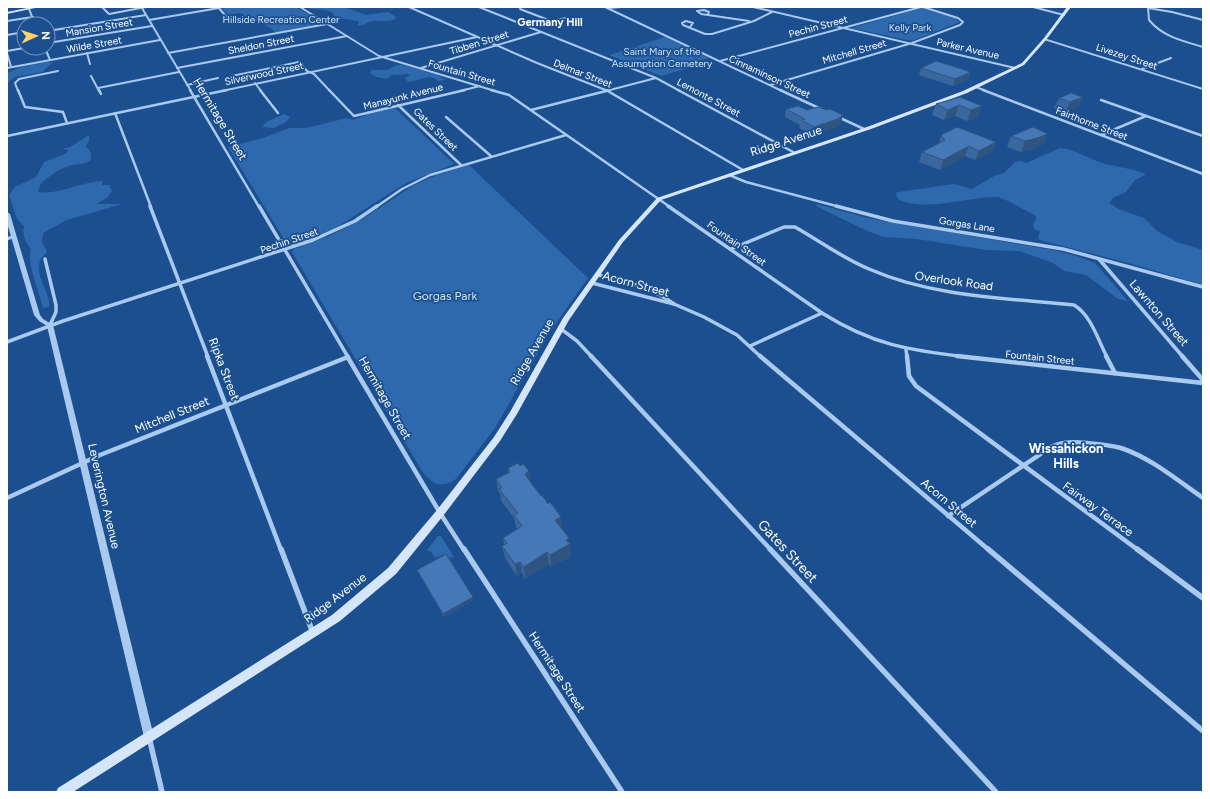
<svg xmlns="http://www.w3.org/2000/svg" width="1210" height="799" font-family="Figtree,sans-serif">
  <rect width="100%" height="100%" fill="#1b4f8f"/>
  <g fill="#2e69ad">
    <path d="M210 7H296L323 23 276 33C267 22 251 23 241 13L228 15 221 7Z"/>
    <path d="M306 7H344L366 15 388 12 396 17 395 19C387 23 381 20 373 21 366 22 364 27 357 25L359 22 357 21C350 19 342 20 335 16 334 15 333 12 331 12 323 8 314 11 306 7Z"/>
    <path d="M922 8 955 18 960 22 912 41 851 28Z"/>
    <path d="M665 37 709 58 679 66 685 69 661 76 609 55Z"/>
    <path d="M46 62 53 63 44 70 43 72 15 77 7 83V73L21 67Z"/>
    <path d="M397 65H403L437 75 446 80 438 81C429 72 418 82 408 82L405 78 410 75 408 74 392 75 387 79 376 77 370 73 372 70H387Z"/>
    <path d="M395 108 454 164 406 183 337 227 308 240 292 245 287 244 228 147 263 138 289 128H306L347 118 353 120 369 114Z"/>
    <path d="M284 114 290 117 286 122 274 128 262 127 266 122Z"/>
    <path d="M89 135V141L86 146 91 153V160C83 166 75 163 66 167 57 170 49 177 41 183L38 192C60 195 80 182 102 181V185H109L112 191 107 198 96 204H122L67 220 43 233 42 242 47 251C46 255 41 257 40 261 34 277 51 291 49 307L43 308C40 294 26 262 31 250 26 242 22 236 24 226L17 219 9 195 15 187 36 177 44 162 67 153 68 150 62 149 70 147Z"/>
    <path d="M1060 148C1075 149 1089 159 1102 163 1116 167 1132 168 1145 174V175L1135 180 1126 192 1113 198 1109 203 1119 209 1144 218 1157 231 1177 242 1203 250V285L1132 264 1040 240 1038 238 1040 231 1034 229 1033 225 1036 219V216L1008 201 998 197C970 196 923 213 898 199L896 193 898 192 954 184 972 189 994 176 1004 173 1015 162 1020 161 1026 163Z"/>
    <path d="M469 165 588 278 550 332 495 428 456 479C441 489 432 485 422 471L292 252 294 249 329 236 361 220 414 185 437 175Z"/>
    <path d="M817 204 867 218 1053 250 1077 256 1095 263 1128 301 1118 299 1086 275 1064 271 1053 263 1019 251 986 250 917 239 883 237 863 229 816 206Z"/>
    <path d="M438 536H441L454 557 450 558 445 554 435 558 431 552 427 550Z"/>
  </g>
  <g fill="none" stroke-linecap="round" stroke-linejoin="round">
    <g stroke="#a9c9ee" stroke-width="2">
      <path d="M102 7 109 14 146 7"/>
      <path d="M300 7 379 56 495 91"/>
      <path d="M409 7 537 63 608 91"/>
      <path d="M479 7 656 78 680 91"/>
      <path d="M605 7 782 91"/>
      <path d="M753 7 1015 68"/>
      <path d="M1033 7 1064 15"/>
      <path d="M1148 7 1149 20C1163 37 1183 41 1203 47"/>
      <path d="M142 8 191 91"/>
      <path d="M609 8 621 7"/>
      <path d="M1148 8 1172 12 1203 20"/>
      <path d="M29 9 35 24"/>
      <path d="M520 9 551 21"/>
      <path d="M708 14 709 12 704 10 697 11 701 14 749 21"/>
      <path d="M149 20 219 8 228 19"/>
      <path d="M7 21 33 17"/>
      <path d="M528 26 566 18"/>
      <path d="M690 27 693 23 686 21 682 23 683 25 705 34H712L754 21 772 12"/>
      <path d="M48 31 146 15"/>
      <path d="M7 35 24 32"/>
      <path d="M48 43 152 26"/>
      <path d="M45 48 50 60"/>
      <path d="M7 51 24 48"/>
      <path d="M7 53 11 67"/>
      <path d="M87 53 90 64"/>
      <path d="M168 53 327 24"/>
      <path d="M720 61 921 7"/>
      <path d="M7 68 160 40"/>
      <path d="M177 68 347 36"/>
      <path d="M421 68 541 32"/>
      <path d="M1142 69 1171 58"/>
      <path d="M91 76 99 91"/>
      <path d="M232 76 299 62 307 71 314 74 330 91"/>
      <path d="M255 83 261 91"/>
      <path d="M187 85 218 78"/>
      <path d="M770 85 912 43 960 25 963 22 958 18 923 7"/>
      <path d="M976 87 986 91"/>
      <path d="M98 88 179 72"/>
      <path d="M18 91 15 83 19 79 58 71"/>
      <path d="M222 91 477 37"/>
      <path d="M460 91 480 86"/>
      <path d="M606 91 656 78"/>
    </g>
    <g stroke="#a9c9ee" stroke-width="2.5">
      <path d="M18 90 25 107 63 112 67 123"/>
      <path d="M99 90 101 94"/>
      <path d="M190 90 259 207"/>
      <path d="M260 90 278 113"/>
      <path d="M329 90 354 116 465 90"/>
      <path d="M491 90 509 95 670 207"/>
      <path d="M606 90 743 170"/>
      <path d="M678 90 795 153"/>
      <path d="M780 90 821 109"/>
      <path d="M983 90 1203 174"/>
      <path d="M1101 100 1203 136"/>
      <path d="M398 105 461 165"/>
      <path d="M531 110 610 90"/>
      <path d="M115 113 151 207"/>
      <path d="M446 117 491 156"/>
      <path d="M838 117 864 129"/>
      <path d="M1101 135 1146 116"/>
      <path d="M7 136 227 90"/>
      <path d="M729 175 746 182 840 207"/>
      <path d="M376 207 402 189 430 175 566 135"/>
    </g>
    <g stroke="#a9c9ee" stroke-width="3.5">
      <path d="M150 206 208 357"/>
      <path d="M259 206 348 357"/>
      <path d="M668 206 822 313C873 345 908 350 966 357"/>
      <path d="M836 206 893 221 1063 249 1203 287"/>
      <path d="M7 239 14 236"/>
      <path d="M731 249 784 227H795C818 240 844 259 869 269 933 297 1005 298 1074 305 1091 315 1098 340 1107 357"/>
      <path d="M45 259 56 305V312L50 325"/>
      <path d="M1099 259 1183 357"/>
      <path d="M598 275C625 281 652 287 674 304"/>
      <path d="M592 283 674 304 704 317 737 335 761 357"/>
      <path d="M561 329 577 341 592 357"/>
      <path d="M7 342 63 321 313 240 355 221 377 206"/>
      <path d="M750 346 822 313"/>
      <path d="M906 350 907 357"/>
    </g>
    <g stroke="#a9c9ee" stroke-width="4.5">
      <path d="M207 356 281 550"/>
      <path d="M347 356 440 513 464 550"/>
      <path d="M591 356 771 550"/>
      <path d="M760 356 989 550"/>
      <path d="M907 356 909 376 916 386 1138 550"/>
      <path d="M957 356 1203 383"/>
      <path d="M1106 356 1115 373"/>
      <path d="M1182 356 1203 380"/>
      <path d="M7 498 100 455 348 357"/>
      <path d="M948 516 1051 447C1063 441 1075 442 1087 443 1098 444 1110 445 1121 448 1151 458 1177 480 1203 498"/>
    </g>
    <g stroke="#a9c9ee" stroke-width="5.5">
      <path d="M281 549 313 633"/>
      <path d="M464 549 622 792"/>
      <path d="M770 549 996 792"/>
      <path d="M988 549 1203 731"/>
      <path d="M1137 549 1203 598"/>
      <path d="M149 737 162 792"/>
    </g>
    <g fill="#a9c9ee" fill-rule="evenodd">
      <path d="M1044 38 1203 88V90L1044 40Z"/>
      <path d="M7 212 10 214 40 315 43 319 53 325 154 737 153 741 149 742 145 741 144 737 47 326 39 321 34 315 7 223Z"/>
    </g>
    <g fill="#d6e6fa" fill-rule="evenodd">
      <path d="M32 7H40L7 14V12Z"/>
      <path d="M1067 7H1071L1046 40 1024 65 967 93 871 129 661 200 623 242 569 320 517 414 500 441 443 516 396 574 340 621 73 792H56L58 788 332 615 388 568 437 510 494 437 510 412 563 318 619 240 657 198 867 127 963 91 1022 63 1044 38Z"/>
    </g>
  </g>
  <g fill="#3a679d">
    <path d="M921 68 971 72 968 79 953 86 919 75Z"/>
    <path d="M960 97 978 117 967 121 955 116 944 120 932 115 936 104Z"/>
    <path d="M1083 97 1078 107 1066 112 1054 108 1059 98Z"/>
    <path d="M786 109 807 110 841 123 836 127 813 135 799 128 800 125 785 117Z"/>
    <path d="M941 135 996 142 992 152 975 160 965 156 940 170 919 162 922 152 939 143Z"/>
    <path d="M1011 136 1043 144 1033 149 1021 152 1007 147Z"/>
    <path d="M520 466 529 471 530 482 562 529 569 543 571 556 551 567 549 564 525 579 522 573 517 576 505 558 502 546 504 545 503 538 517 529 516 527 514 518 501 501 500 494 498 491 496 479 508 473V468Z"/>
    <path d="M417 570 473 597V600L444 617 418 572Z"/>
  </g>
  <g fill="#305480">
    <path d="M971 72 968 79 953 86 955 79Z"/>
    <path d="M1083 97 1078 107 1066 112 1070 102Z"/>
    <path d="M959 105 955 116 944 120 948 110Z"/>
    <path d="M982 106 978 117 967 121 971 110Z"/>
    <path d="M843 115 841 123 836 127 813 135 814 127Z"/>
    <path d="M1048 134 1043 144 1033 149 1021 152 1025 141Z"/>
    <path d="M996 142 992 152 975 160 979 151Z"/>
    <path d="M969 146 965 156 940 170 943 160Z"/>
    <path d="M529 471 530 484 526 486 525 474Z"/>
    <path d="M561 517 562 529 555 520Z"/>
    <path d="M569 538 571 556 551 567 550 555 566 540Z"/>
    <path d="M547 552 549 564 525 579 524 567Z"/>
    <path d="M520 562 522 573 517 576 515 564Z"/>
    <path d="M473 597V600L444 617 443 614Z"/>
  </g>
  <g fill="#4478b7" stroke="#305480">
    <path d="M936 61 971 72 955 79 921 68Z"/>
    <path d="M1071 93 1083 97 1070 102 1059 98Z"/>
    <path d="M960 97 982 106 971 110 959 105 948 110 936 104Z"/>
    <path d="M798 106 807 110 818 107 827 110 830 109 843 115 838 119 814 127 801 120 805 119 786 109Z"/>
    <path d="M957 127 996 142 979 151 969 146 943 160 922 152 945 140 941 135Z"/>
    <path d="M1033 127 1048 134 1037 138 1025 141 1011 136Z"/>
    <path d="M518 463 520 466 523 464 529 471 525 474 526 476 541 496 542 495 548 504 550 502 561 517 555 520 569 538 566 540 570 544 550 555 547 552 524 567 520 562 515 564 502 546 507 543 503 538 522 526 514 515 518 513 499 489 502 488 496 479 510 472 508 468Z"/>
    <path d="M446 554 473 597 443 614 417 570Z"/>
  </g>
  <g text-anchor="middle" stroke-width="3.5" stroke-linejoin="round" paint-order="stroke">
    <g font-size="10" fill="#cfe3fa" stroke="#1b4f8f">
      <text x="281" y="23">Hillside Recreation Center</text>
      <text x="910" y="31">Kelly Park</text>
      <text x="662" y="55">Saint Mary of the<tspan x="662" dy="12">Assumption Cemetery</tspan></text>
    </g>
    <g font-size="10" fill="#fff" stroke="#1b4f8f">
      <text transform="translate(818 26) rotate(-15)" y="4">Pechin Street</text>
      <text transform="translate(99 27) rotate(-10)" y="4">Mansion Street</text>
      <text transform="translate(479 42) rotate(-17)" y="4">Tibben Street</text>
      <text transform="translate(94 44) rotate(-10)" y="4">Wilde Street</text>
      <text transform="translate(261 44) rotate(-11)" y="4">Sheldon Street</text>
      <text transform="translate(968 48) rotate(13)" y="4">Parker Avenue</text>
      <text transform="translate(854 51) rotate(-16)" y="4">Mitchell Street</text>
      <text transform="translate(1127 56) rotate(18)" y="4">Livezey Street</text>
      <text transform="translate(462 72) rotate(16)" y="4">Fountain Street</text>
      <text transform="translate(264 73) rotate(-12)" y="4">Silverwood Street</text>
      <text transform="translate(583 73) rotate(21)" y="4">Delmar Street</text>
      <text transform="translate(770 76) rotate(25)" y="4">Cinnaminson Street</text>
      <text transform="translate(403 96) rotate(-14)" y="4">Manayunk Avenue</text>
      <text transform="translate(709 97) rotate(28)" y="4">Lemonte Street</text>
      <text transform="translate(1092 123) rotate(21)" y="4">Fairthorne Street</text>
      <text transform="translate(436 129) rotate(44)" y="4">Gates Street</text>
      <text transform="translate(967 224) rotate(9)" y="4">Gorgas Lane</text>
      <text transform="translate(289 240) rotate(-19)" y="4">Pechin Street</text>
      <text transform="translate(737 243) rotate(35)" y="4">Fountain Street</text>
      <text transform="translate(1040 357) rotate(6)" y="4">Fountain Street</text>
    </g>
    <g font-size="11" font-weight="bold" fill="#fff" stroke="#1b4f8f">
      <text x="550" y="26">Germany Hill</text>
    </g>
    <g font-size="12" fill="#fff" stroke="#1b4f8f">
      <text transform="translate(220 119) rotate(59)" y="4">Hermitage Street</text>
      <text transform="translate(786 141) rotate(-18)" y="4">Ridge Avenue</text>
      <text transform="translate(954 281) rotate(8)" y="4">Overlook Road</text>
      <text transform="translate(636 284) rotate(15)" y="4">Acorn Street</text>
      <text transform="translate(1159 313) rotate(49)" y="4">Lawnton Street</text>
      <text transform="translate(532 352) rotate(-60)" y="4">Ridge Avenue</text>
      <text transform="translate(224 369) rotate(69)" y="4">Ripka Street</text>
      <text transform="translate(385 398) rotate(60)" y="4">Hermitage Street</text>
      <text transform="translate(172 415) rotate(-22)" y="4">Mitchell Street</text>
      <text transform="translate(104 496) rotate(77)" y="4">Leverington Avenue</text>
      <text transform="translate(949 503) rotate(40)" y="4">Acorn Street</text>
      <text transform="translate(1098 509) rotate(36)" y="4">Fairway Terrace</text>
      <text transform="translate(335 598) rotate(-37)" y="4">Ridge Avenue</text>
      <text transform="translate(557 672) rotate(57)" y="4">Hermitage Street</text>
    </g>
    <g font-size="12" fill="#cfe3fa" stroke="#1b4f8f">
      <text x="445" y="300">Gorgas Park</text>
    </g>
    <g font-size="13" font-weight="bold" fill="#fff" stroke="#1b4f8f">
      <text x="1066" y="453">Wissahickon<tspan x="1066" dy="15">Hills</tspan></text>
    </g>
    <g font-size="14" fill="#fff" stroke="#1b4f8f">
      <text transform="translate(788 551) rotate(47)" y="5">Gates Street</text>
    </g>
  </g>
  <rect width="1210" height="799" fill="none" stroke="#ffffff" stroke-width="16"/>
  <g transform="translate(36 36) rotate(87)"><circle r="19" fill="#1b4f8f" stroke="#7695bc"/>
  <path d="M0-3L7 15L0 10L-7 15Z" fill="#ffd166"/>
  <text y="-6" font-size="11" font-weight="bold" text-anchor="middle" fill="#ffffff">N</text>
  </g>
</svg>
